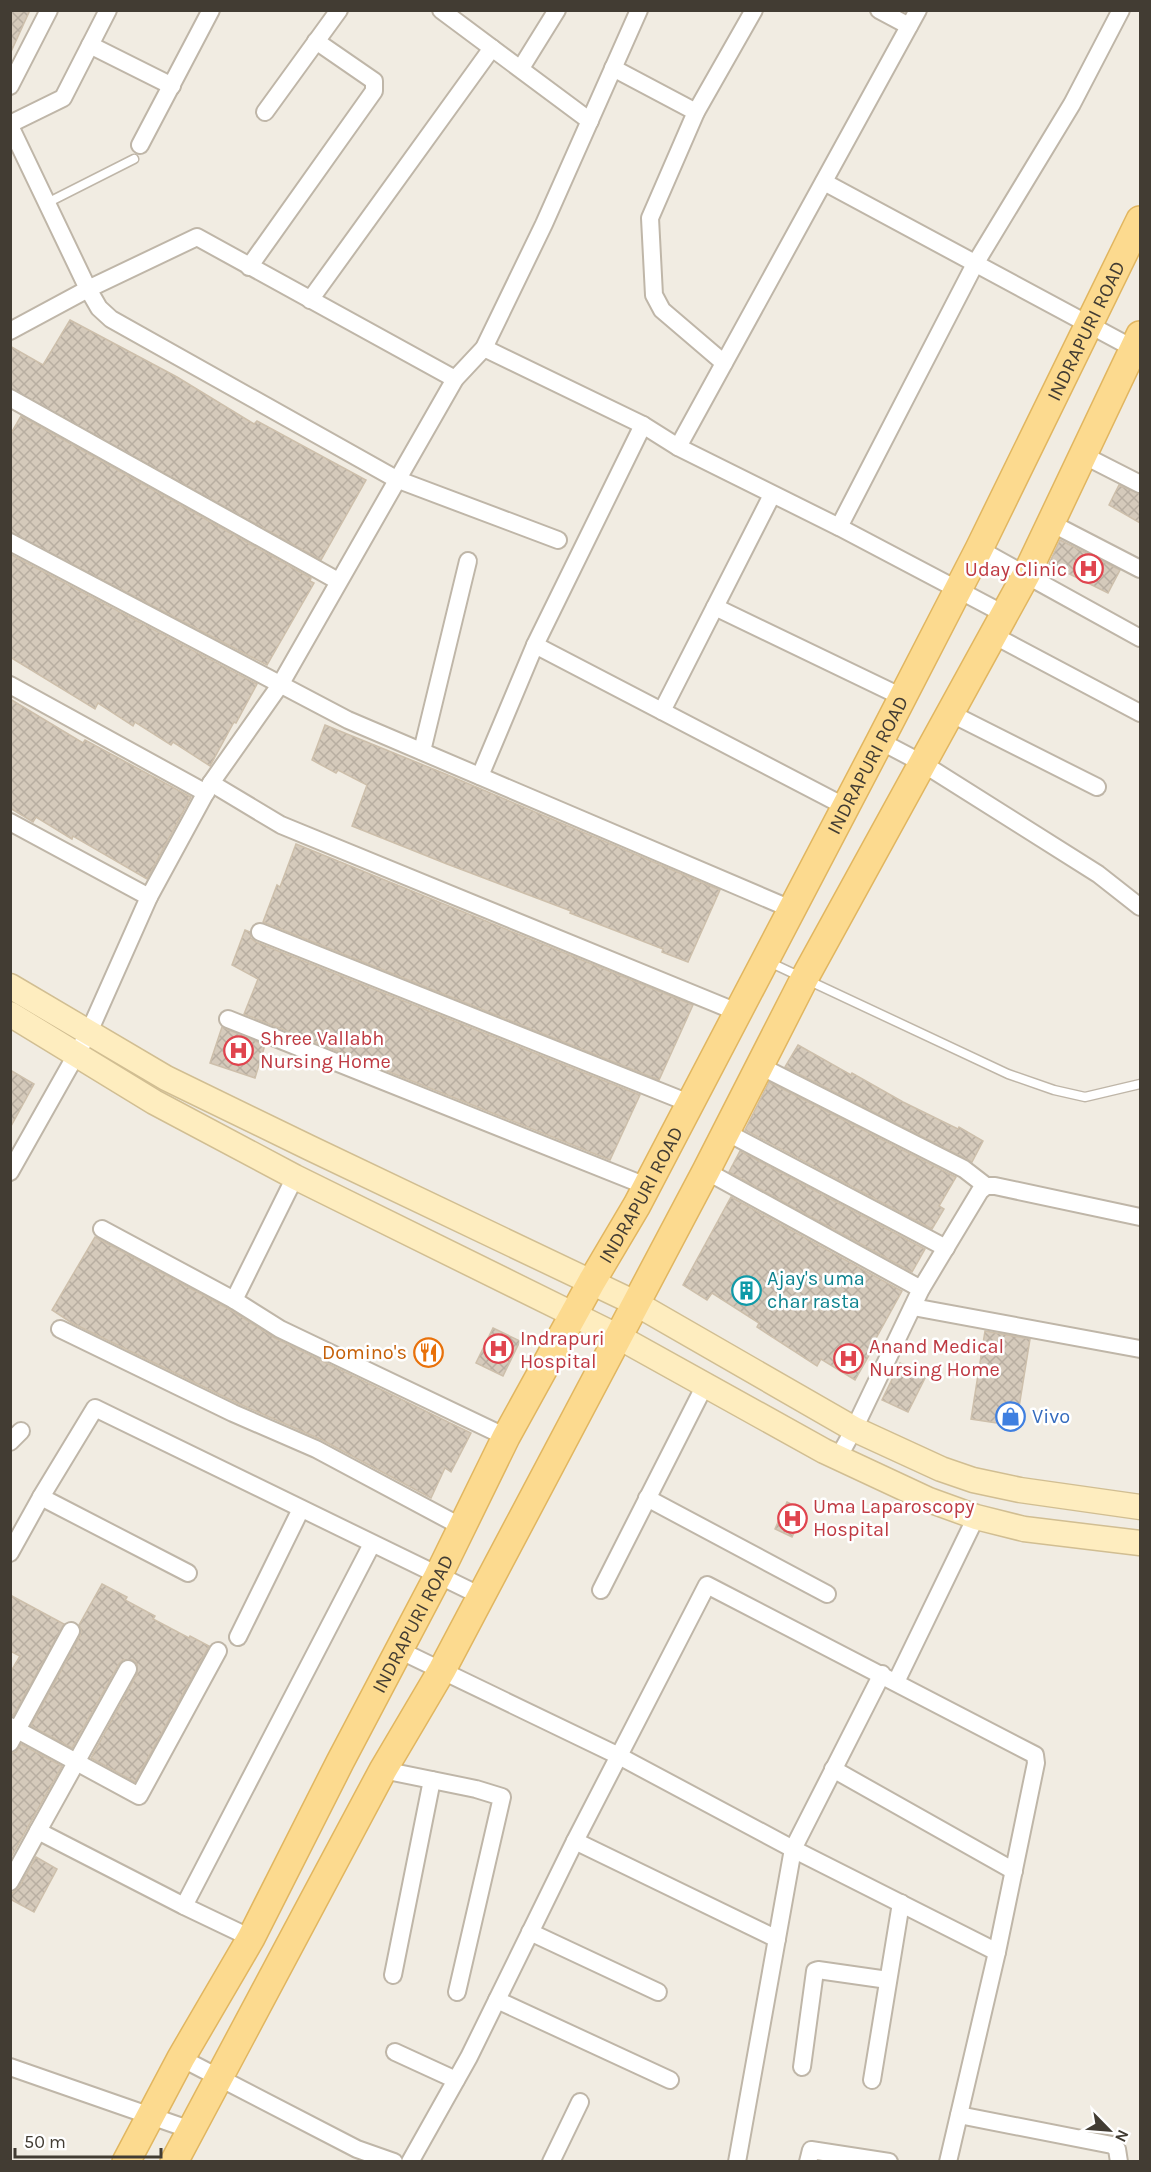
<svg xmlns="http://www.w3.org/2000/svg" width="1151" height="2172" font-family="Karla,sans-serif">
  <defs>
    <pattern id="building-cross-hatch" width="8" height="8" patternUnits="userSpaceOnUse" patternTransform="scale(1.5)"><rect width="8" height="8" fill="#d5cabb"/><path d="M0 0l8 8M0 8l8-8" fill="none" stroke="#b8aea1"/></pattern>
  </defs>
  <rect width="100%" height="100%" fill="#f1ece2"/>
  <g fill="url(#building-cross-hatch)" stroke="#cdbfab" stroke-width="1.5">
    <path d="M10 10H30L10 54Z"/>
    <path d="M70 320 177 377 254 424 257 421 366 480 321 560 10 388V346L43 365Z"/>
    <path d="M21 416 311 578 310 581 314 583 267 665 10 532V435Z"/>
    <path d="M1119 485 1140 494V523L1109 505Z"/>
    <path d="M1060 540 1120 570 1108 593 1049 564Z"/>
    <path d="M10 554 257 684 236 723 234 722 210 766 173 742 171 745 135 722 133 726 98 703 95 709 10 657Z"/>
    <path d="M10 699 83 743 85 740 191 797 147 879 73 836 72 839 36 817 33 822 10 808Z"/>
    <path d="M325 725 443 773 720 890 688 962 662 952 663 949 570 913 571 911 447 864 352 826 367 785 338 770 336 773 312 760Z"/>
    <path d="M296 844 693 1005 659 1080 263 922 277 885 280 887Z"/>
    <path d="M245 930 250 932 251 938 256 942 640 1095 610 1160 244 1014 258 979 232 965Z"/>
    <path d="M222 1027 265 1045 255 1078 210 1063Z"/>
    <path d="M798 1045 851 1075 852 1073 903 1102 958 1129 959 1127 983 1141 972 1162 785 1067Z"/>
    <path d="M10 1070 34 1084 10 1128Z"/>
    <path d="M769 1082 956 1177 939 1206 944 1209 932 1229 745 1130Z"/>
    <path d="M740 1151 925 1249 912 1272 729 1172Z"/>
    <path d="M731 1197 902 1291 874 1342 876 1343 855 1380 821 1359 817 1366 757 1327 759 1323 712 1293 707 1300 683 1285Z"/>
    <path d="M95 1237 229 1309 275 1338 471 1433 451 1472 445 1468 431 1498 320 1439 237 1403 72 1323 52 1310Z"/>
    <path d="M493 1328 520 1341 503 1376 476 1363Z"/>
    <path d="M985 1331 1030 1339 1016 1426 971 1419Z"/>
    <path d="M900 1363 926 1376 908 1412 882 1400Z"/>
    <path d="M787 1502 805 1511 792 1537 775 1529Z"/>
    <path d="M102 1584 127 1597 125 1600 155 1616 153 1619 189 1638 190 1636 209 1646 135 1782 91 1758 137 1674V1664L133 1660H123L119 1664 72 1748 31 1726 80 1636 81 1630 79 1625Z"/>
    <path d="M10 1595 64 1624 13 1716H10V1673L20 1656 10 1651Z"/>
    <path d="M21 1744 62 1766 10 1859V1753L16 1752Z"/>
    <path d="M36 1857 57 1869 34 1912 10 1899V1895L19 1887Z"/>
  </g>
  <g fill="none" stroke-linecap="round" stroke-linejoin="round">
    <defs>
      <g id="lane">
        <path d="M47 203 134 159"/>
        <path d="M769 962 1008 1074 1054 1090 1085 1097 1140 1084"/>
      </g>
      <g id="street">
        <path d="M441 10 590 121"/>
        <path d="M879 10 909 26"/>
        <path d="M90 45 172 86"/>
        <path d="M521 68 557 10"/>
        <path d="M613 68 696 112"/>
        <path d="M10 86 49 10"/>
        <path d="M265 112 339 10"/>
        <path d="M10 124 63 98 108 10"/>
        <path d="M10 126 88 289 99 308 111 319 396 479 558 540"/>
        <path d="M140 145 211 10"/>
        <path d="M824 182 1140 352"/>
        <path d="M249 267 374 91V81L316 41"/>
        <path d="M310 300 492 48"/>
        <path d="M10 331 88 289 197 237 455 379"/>
        <path d="M484 348 643 425 678 447 839 527 1004 614"/>
        <path d="M724 363 662 310 654 295 650 218 696 112 754 10"/>
        <path d="M10 398 338 581"/>
        <path d="M678 447 918 10"/>
        <path d="M1083 455 1140 484"/>
        <path d="M1051 523 1140 569"/>
        <path d="M839 527 975 264 1072 104 1121 10"/>
        <path d="M10 542 348 720 791 909"/>
        <path d="M979 549 1140 638"/>
        <path d="M715 607 902 697"/>
        <path d="M993 635 1140 713"/>
        <path d="M535 645 844 806"/>
        <path d="M10 685 206 793"/>
        <path d="M662 711 772 495"/>
        <path d="M950 713 1097 787"/>
        <path d="M880 741 922 763 1098 874 1140 907"/>
        <path d="M422 751 468 561"/>
        <path d="M480 776 535 645 643 425"/>
        <path d="M211 783 281 825 737 1012"/>
        <path d="M10 822 149 897"/>
        <path d="M260 932 689 1103"/>
        <path d="M228 1019 646 1186"/>
        <path d="M760 1066 964 1169 986 1186"/>
        <path d="M726 1132 946 1248"/>
        <path d="M706 1171 921 1289"/>
        <path d="M10 1172 89 1032 149 897 211 783 280 685 455 379 484 348 544 224 639 10"/>
        <path d="M102 1229 234 1300 280 1329 506 1437"/>
        <path d="M234 1300 295 1177"/>
        <path d="M913 1307 1140 1349"/>
        <path d="M60 1329 233 1413 316 1449 462 1527"/>
        <path d="M10 1442 21 1431"/>
        <path d="M838 1458 854 1429 921 1289 980 1191 986 1186H995L1140 1217"/>
        <path d="M41 1497 188 1573"/>
        <path d="M647 1498 827 1594"/>
        <path d="M10 1553 41 1497 95 1408 481 1596"/>
        <path d="M601 1590 705 1385"/>
        <path d="M238 1637 301 1509"/>
        <path d="M399 1650 619 1756 793 1849 997 1952"/>
        <path d="M896 1682 976 1517"/>
        <path d="M10 1726 139 1796 218 1651"/>
        <path d="M10 1743 71 1631"/>
        <path d="M833 1769 1014 1871"/>
        <path d="M383 1770 476 1789 502 1797 457 1992"/>
        <path d="M38 1831 128 1669"/>
        <path d="M575 1841 777 1939"/>
        <path d="M10 1882 38 1831 184 1906 251 1938"/>
        <path d="M184 1906 372 1544"/>
        <path d="M530 1932 658 1992"/>
        <path d="M393 1975 432 1780"/>
        <path d="M497 2000 670 2080"/>
        <path d="M395 2052 456 2080"/>
        <path d="M181 2058 357 2149 394 2162"/>
        <path d="M10 2067 191 2130"/>
        <path d="M802 2067 815 1971 818 1970 888 1980"/>
        <path d="M872 2080 901 1903"/>
        <path d="M959 2115 1112 2145 1117 2149 1119 2162"/>
        <path d="M410 2162 469 2057 575 1841 707 1585 1035 1755 1036 1763 997 1952 948 2162"/>
        <path d="M551 2162 580 2102"/>
        <path d="M737 2162 793 1849 882 1674"/>
        <path d="M808 2162 811 2150 889 2162"/>
      </g>
      <g id="secondary">
        <path d="M10 986 166 1078 310 1148 635 1303 854 1429 941 1469 973 1480 1020 1490 1140 1507"/>
        <path d="M10 1014 154 1102 295 1177 617 1336 824 1451 929 1500 976 1517 1024 1529 1140 1543"/>
      </g>
      <g id="primary">
        <path id="s1" d="M126 2162 181 2058 251 1938 340 1762 438 1576 506 1437 592 1281 637 1205 880 741 979 549 1140 220"/>
        <path d="M174 2162 383 1770 442 1670 706 1171 804 979 1026 575 1140 335"/>
      </g>
    </defs>
    <use href="#lane" stroke="#bfb6a8" stroke-width="11"/>
    <use href="#street" stroke="#bfb6a8" stroke-width="20"/>
    <use href="#secondary" stroke="#d1be92" stroke-width="27"/>
    <use href="#primary" stroke="#e1b660" stroke-width="30"/>
    <use href="#lane" stroke="#fff" stroke-width="8"/>
    <use href="#street" stroke="#fff" stroke-width="16"/>
    <use href="#secondary" stroke="#feedbf" stroke-width="24"/>
    <use href="#primary" stroke="#fcda8f" stroke-width="27"/>
  </g>
  <defs>
    <symbol id="hospital-ring" viewBox="-11 -11 22 22"><circle r="9.5" fill="#fff" stroke="#e0444e" stroke-width="1.5"/><path d="M-5-5h3v3.5h4V-5h3V5h-3V1.5h-4V5h-3Z" fill="#e0444e"/></symbol>
    <symbol id="building-ring" viewBox="-11 -11 22 22"><circle r="9.5" fill="#fff" stroke="#0f9aa8" stroke-width="1.5"/><path d="M-4-6H4V6H1V3H-1V6H-4ZM-2.5-4.3h1.7v1.8h-1.7ZM.8-4.3h1.7v1.8H.8ZM-2.5-1h1.7V.8h-1.7ZM.8-1h1.7V.8H.8Z" fill="#0f9aa8"/></symbol>
    <symbol id="restaurant-ring" viewBox="-11 -11 22 22"><circle r="9.5" fill="#fff" stroke="#e8710a" stroke-width="1.5"/><path d="M-5-6h1v4h1v-4h1v4h1v-4h1v5L-1.5 .5V6h-2V.5L-5-1ZM5-6V6H3V1.5H1.5Q1.5-4 5-6Z" fill="#e8710a"/></symbol>
    <symbol id="shop-ring" viewBox="-11 -11 22 22"><circle r="9.5" fill="#fff" stroke="#3f7fe0" stroke-width="1.5"/><path d="M-5-2.5h2.3a2.7 3.5 0 0 1 5.4 0H5L5.5 6h-11ZM-1.5-2.5h3a1.5 2.3 0 0 0-3 0Z" fill="#3f7fe0"/></symbol>
  </defs>
  <g fill-rule="evenodd">
    <use href="#hospital-ring" x="1072" y="552" width="33" height="33"/>
    <use href="#hospital-ring" x="222" y="1034" width="33" height="33"/>
    <use href="#building-ring" x="730" y="1274" width="33" height="33"/>
    <use href="#hospital-ring" x="482" y="1332" width="33" height="33"/>
    <use href="#restaurant-ring" x="412" y="1336" width="33" height="33"/>
    <use href="#hospital-ring" x="832" y="1342" width="33" height="33"/>
    <use href="#shop-ring" x="994" y="1400" width="33" height="33"/>
    <use href="#hospital-ring" x="776" y="1502" width="33" height="33"/>
  </g>
  <g text-anchor="middle" stroke-width="5" stroke-linejoin="round" paint-order="stroke">
    <g font-size="20" fill="#423c33" stroke="#fff">
      <text dy="7" stroke="none"><textPath href="#s1" startOffset="2068">INDRAPURI ROAD</textPath></text>
      <text dy="7" stroke="none"><textPath href="#s1" startOffset="1582">INDRAPURI ROAD</textPath></text>
      <text dy="7" stroke="none"><textPath href="#s1" startOffset="1096">INDRAPURI ROAD</textPath></text>
      <text dy="7" stroke="none"><textPath href="#s1" startOffset="610">INDRAPURI ROAD</textPath></text>
    </g>
    <g font-size="20" fill="#be3a42" stroke="#fff" text-anchor="start">
      <text x="1067" y="576" text-anchor="end">Uday Clinic</text>
      <text x="260" y="1045">Shree Vallabh<tspan x="260" dy="23">Nursing Home</tspan></text>
      <text x="520" y="1345">Indrapuri<tspan x="520" dy="23">Hospital</tspan></text>
      <text x="869" y="1353">Anand Medical<tspan x="869" dy="23">Nursing Home</tspan></text>
      <text x="813" y="1513">Uma Laparoscopy<tspan x="813" dy="23">Hospital</tspan></text>
    </g>
    <g font-size="20" fill="#0d838f" stroke="#fff" text-anchor="start">
      <text x="767" y="1285">Ajay's uma<tspan x="767" dy="23">char rasta</tspan></text>
    </g>
    <g font-size="20" fill="#c56008" stroke="#fff" text-anchor="end">
      <text x="407" y="1359">Domino's</text>
    </g>
    <g font-size="20" fill="#366cbe" stroke="#fff" text-anchor="start">
      <text x="1032" y="1423">Vivo</text>
    </g>
  </g>
  <rect width="1151" height="2172" fill="none" stroke="#423c33" stroke-width="24"/>
  <g transform="translate(1109 2130) rotate(115)" stroke="#ffffff" stroke-width="4.5" paint-order="stroke">
  <path d="M0-4.5L10 22L0 15L-10 22Z" fill="#423c33"/>
  <text y="-9" font-size="16" font-weight="bold" text-anchor="middle" fill="#423c33">N</text>
  </g>
  <path d="M15 2148v9h146v-9" fill="none" stroke="#423c33" stroke-width="3"/>
  <text x="24" y="2148" font-size="18" fill="#423c33" stroke="#ffffff" stroke-width="4.5" paint-order="stroke">50 m</text>
</svg>
